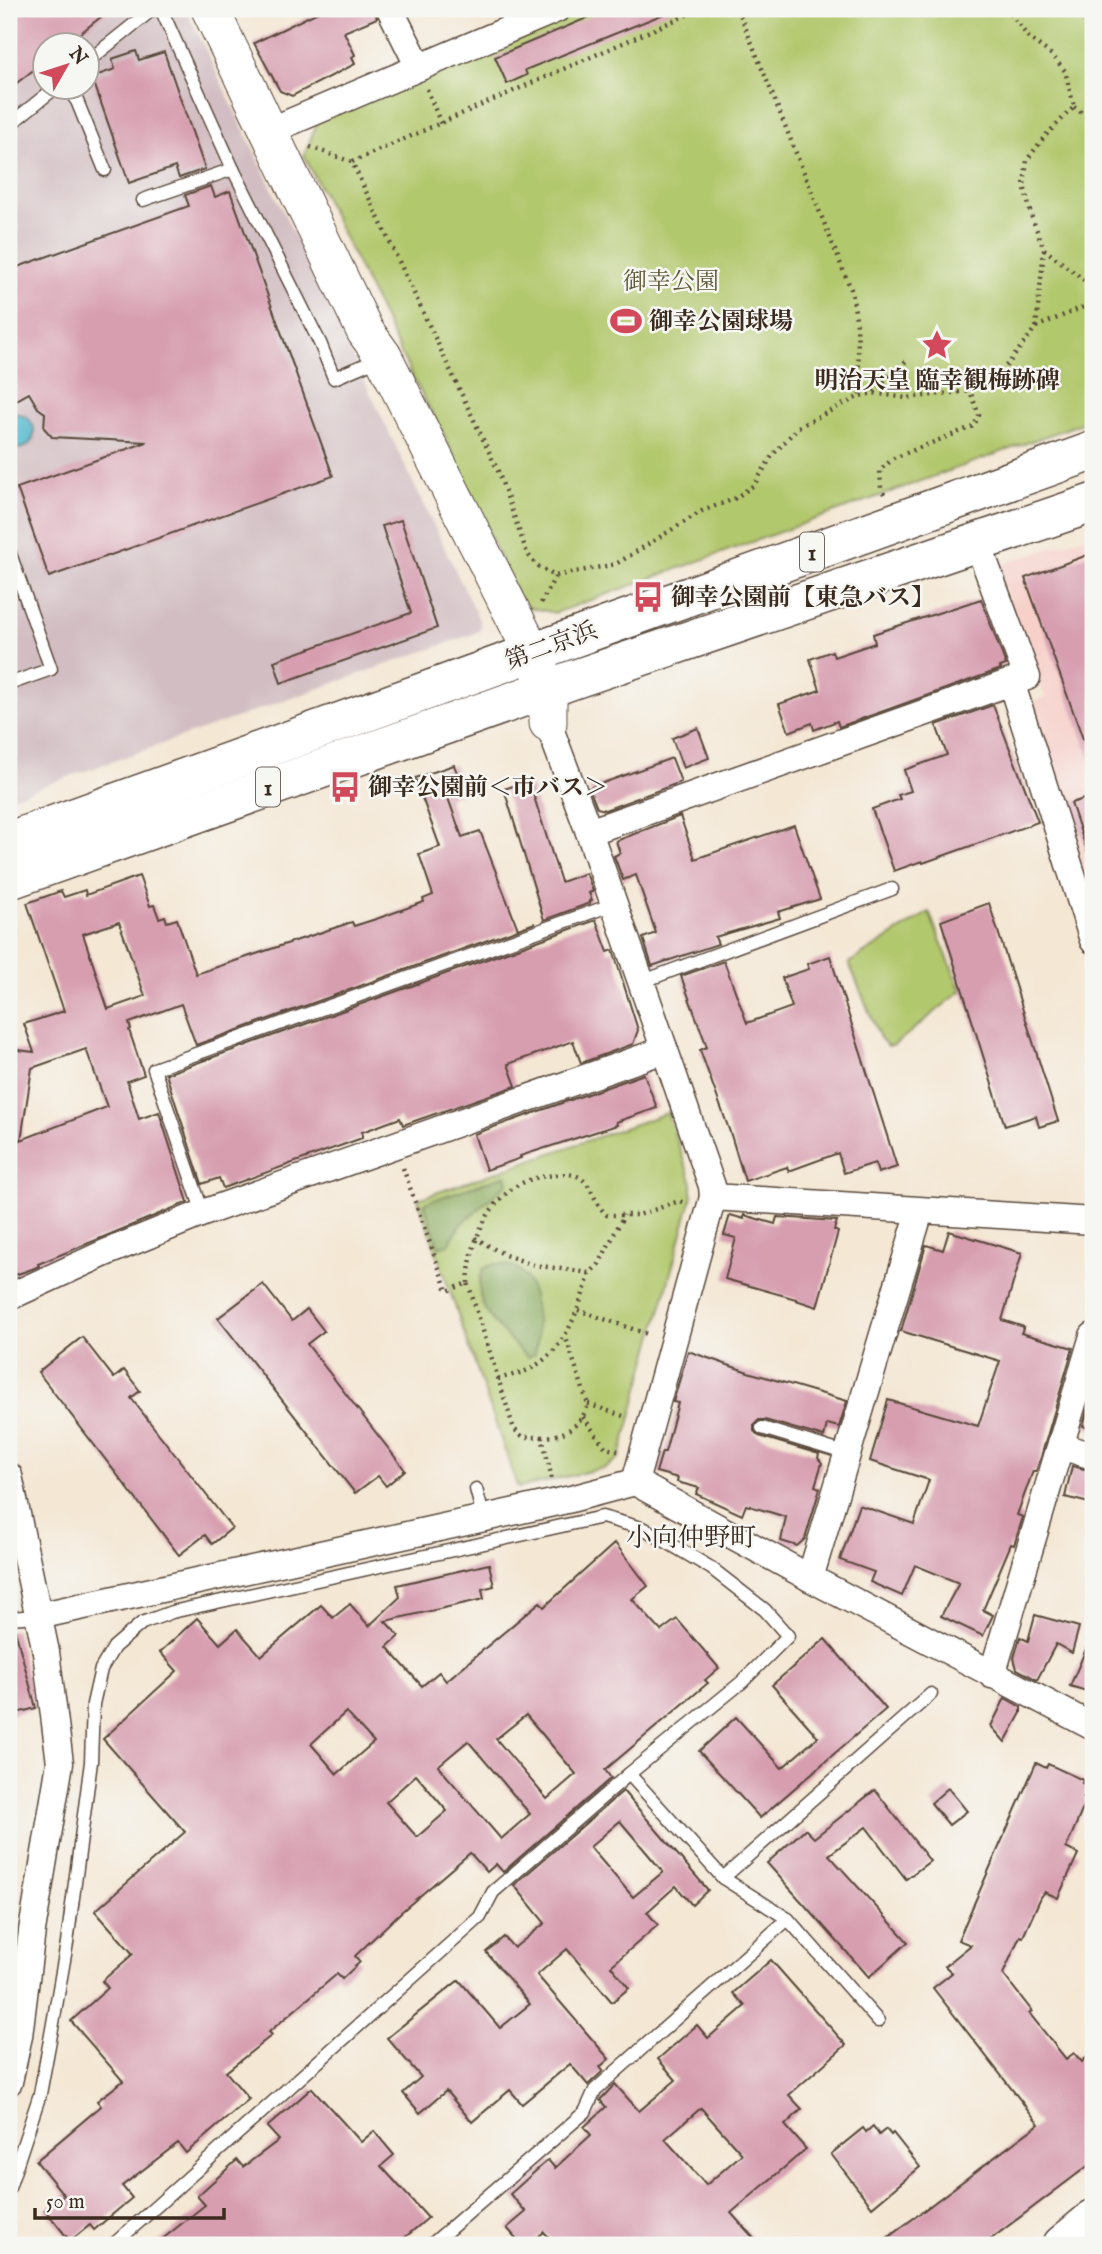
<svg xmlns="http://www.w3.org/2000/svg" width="1102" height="2254" font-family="'IM FELL English','Noto Serif JP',serif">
  <rect width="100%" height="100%" fill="#f6f6f2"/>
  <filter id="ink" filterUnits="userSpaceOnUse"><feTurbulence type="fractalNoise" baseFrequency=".0143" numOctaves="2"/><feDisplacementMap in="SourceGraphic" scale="14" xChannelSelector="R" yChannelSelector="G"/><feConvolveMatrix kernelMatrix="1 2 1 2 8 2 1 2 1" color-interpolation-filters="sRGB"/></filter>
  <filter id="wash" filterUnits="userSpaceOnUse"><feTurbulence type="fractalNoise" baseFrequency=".00686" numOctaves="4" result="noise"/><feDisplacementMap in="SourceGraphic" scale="28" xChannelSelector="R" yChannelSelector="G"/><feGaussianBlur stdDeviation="1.57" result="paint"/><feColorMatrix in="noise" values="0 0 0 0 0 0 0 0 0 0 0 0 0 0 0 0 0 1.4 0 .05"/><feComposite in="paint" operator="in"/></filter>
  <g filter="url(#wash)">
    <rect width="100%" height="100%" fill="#f4e7d4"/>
    <path fill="#f7d0ca" d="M1093 534V914L1026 705 1045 697 996 566Z"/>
    <path fill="#d2bec2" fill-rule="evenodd" d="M9 9H186L480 622V630L473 634 9 798ZM46 46H88V88H46Z"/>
    <g fill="#b2c86d" stroke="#767946" stroke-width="2">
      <path d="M583 9H1078L1093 39V419L555 613 522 606 443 433 412 376 304 155 318 121Z"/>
      <path d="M929 912 961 991 894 1045 888 1046 880 1038 849 963Z"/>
      <path d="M667 1113 692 1183V1196L620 1457 607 1467 518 1488 418 1199Z"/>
    </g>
    <g fill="#8dac60" stroke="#646b3f" stroke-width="2">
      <path d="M506 1175 508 1183 460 1225 449 1244 439 1247 424 1203Z"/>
      <path d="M493 1264C502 1265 512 1264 519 1270 537 1283 540 1334 535 1354L528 1357 521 1352C498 1326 469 1306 483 1269Z"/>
    </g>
    <path fill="#4fb6cd" stroke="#457076" stroke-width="2" d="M11 413C45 413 39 456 9 448V414Z"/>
    <g id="blocks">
      <g fill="#d79eb0" fill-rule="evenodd">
        <path d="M9 9H111L64 46H46L45 61 9 89Z"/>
        <path d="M324 9H374L377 18 344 32 355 55 352 57 355 64 292 96 280 91 254 43Z"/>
        <path d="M608 9H676L525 70 527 75 507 84 495 57Z"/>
        <path d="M136 51 139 60 164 52 205 169 179 178 175 167 129 183 92 77 115 69 112 59Z"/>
        <path d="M211 186 215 197 230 191 333 476 49 577 17 488 147 442 52 437 44 428 45 413 38 408 29 393 9 404V270L189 206 185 195Z"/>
        <path d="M401 520 437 628 281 683 274 661 411 613 382 526Z"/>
        <path d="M1093 553V761H1091L1025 578Z"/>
        <path d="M981 599 1006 665 1000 667 1001 669 839 727 837 721 814 730 812 723 789 732 779 704 820 690 810 659 832 651 834 657 875 643 873 634Z"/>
        <path d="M993 705 1038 822 923 863 922 861 894 871 872 809 900 799 898 795 911 791 904 770 947 755 936 725Z"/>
        <path d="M698 728 709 758 683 768 672 738Z"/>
        <path d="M672 758 681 782 605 810 597 808 589 788Z"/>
        <path d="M454 765 464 791 448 798 462 837 480 831 518 929 535 923 196 1045 181 1004 129 1023 131 1029 129 1030 144 1075 127 1081 139 1119 159 1112 188 1202 38 1264 39 1266 32 1269 9 1277V1049L34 1052 24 1024 64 1011 27 903 61 891 64 897 85 890 86 895 139 876 150 906 154 905 159 918 165 916 167 922 177 919 196 974 352 922 354 926 379 918 424 902 423 899 433 895 419 854 440 847 415 778ZM119 922 145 996 108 1009 83 934ZM86 1049 107 1107 21 1140 32 1068Z"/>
        <path d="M529 781 561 882 586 873 593 891 589 893 592 900 590 901V903L544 920 504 789Z"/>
        <path d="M1093 796V857H1089L1071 803Z"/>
        <path d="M680 816 695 859 794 825 820 899 778 912 780 918 715 937 718 944 652 966 643 938 656 933 636 875 623 880 614 856 620 853 616 841Z"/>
        <path d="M989 903 1058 1121 1039 1127 1036 1116 1005 1126 941 921Z"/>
        <path d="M596 920 608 952 613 950 638 1030 633 1044 581 1063 573 1041 508 1064 516 1086 403 1125 400 1118 362 1132V1138L223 1188 219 1178 202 1184 166 1074Z"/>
        <path d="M830 956 897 1167 878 1173 875 1163 844 1173 838 1153 789 1171 787 1167 745 1181 731 1135 700 1050 707 1047 681 976 724 961 747 1023 792 1007 782 978 809 969 807 964Z"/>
        <path d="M644 1074 657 1108 616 1122 617 1125 520 1156 521 1158 486 1170 474 1134Z"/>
        <path d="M730 1215 744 1219V1215L775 1224 777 1217 837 1221 834 1230 838 1232 817 1307 796 1300V1299L725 1279 736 1238 724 1235Z"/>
        <path d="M949 1231 1022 1253 1002 1320 1024 1327 1021 1333 1073 1348 1041 1457 1036 1471H1033L1017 1515 1023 1517 1016 1539 1014 1545 1011 1544 983 1610 993 1615 983 1636 941 1616 959 1583 915 1565 902 1596 870 1582 874 1572 840 1560 859 1505 914 1524 929 1480 870 1461 888 1400 978 1426 1000 1361 901 1331 926 1245 943 1250Z"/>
        <path d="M263 1284 292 1321 307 1309 324 1331 307 1344 405 1470 386 1486 378 1476 355 1493 218 1318Z"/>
        <path d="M82 1337 114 1378 124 1370 140 1391 131 1398 232 1528 212 1544 205 1535 179 1555 38 1372Z"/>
        <path d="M688 1351 748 1372 847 1401 839 1427 827 1424 824 1437 765 1420H759L754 1425V1431L759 1436 819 1454 818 1458 822 1463 815 1486 820 1488 805 1539 797 1546 781 1541 786 1517 746 1505 742 1515 696 1494 699 1488 677 1482 678 1478 656 1472 662 1452H665L678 1403 673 1402Z"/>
        <path d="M1093 1390V1430L1083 1426Z"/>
        <path d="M1072 1466 1093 1471V1504L1065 1497Z"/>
        <path d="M615 1543 648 1586 632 1599 661 1631 677 1619 719 1668 705 1680 708 1683 605 1770 611 1778 503 1872 496 1864 487 1872 470 1853 400 1913 355 1956 360 1962 342 1979 337 1974 323 1986 269 2032 272 2035 226 2072 249 2099 186 2153 178 2143 122 2186 132 2198 94 2230 90 2225 70 2241 45 2210 64 2195 36 2161 101 2106 97 2101 123 2081 71 2021 108 1988 102 1981 133 1954 95 1911 185 1832 103 1739 177 1671 160 1652 197 1618 220 1644 237 1629 261 1656 321 1605 333 1618 350 1604 369 1626 400 1597 397 1585 489 1564 494 1586 482 1589 484 1599 385 1621 399 1636 387 1647 422 1686 439 1672 446 1681 540 1602 544 1607ZM346 1712 374 1742 337 1774 311 1744ZM526 1715 576 1774 547 1799 496 1739ZM468 1741 530 1814 501 1839 438 1766ZM416 1775 447 1811 417 1837 386 1802Z"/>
        <path d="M1035 1615 1079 1627 1072 1653 1056 1644 1037 1680 1017 1669 1014 1658 1020 1637 1028 1641Z"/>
        <path d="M15 1630 36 1708 9 1715V1631Z"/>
        <path d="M1093 1633V1693L1070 1686Z"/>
        <path d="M825 1639 886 1709 760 1818 699 1751 736 1717 782 1768 818 1737 772 1685Z"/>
        <path d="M1005 1698 1021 1707V1713L1005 1742 991 1726Z"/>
        <path d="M1036 1763 1046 1768 1048 1764 1083 1780 1082 1783 1088 1786 1083 1798 1087 1799 1066 1848 1078 1854 1058 1898 1045 1892 1041 1897 1023 1937 1020 1936 1003 1974 1032 2011 1029 2013 1066 2059 1074 2053 1082 2062 1093 2048V2162L983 2245H878L1039 2124 933 1988 952 1973 945 1966 971 1945 958 1940Z"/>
        <path d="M948 1788 967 1811 949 1825 931 1803Z"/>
        <path d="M875 1790 930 1861 906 1879 866 1827 829 1855 908 1942 869 1977 767 1863 805 1829 814 1838Z"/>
        <path d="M623 1791 708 1890 692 1905 676 1886 647 1912 658 1925 611 1966 629 1988 612 2002 567 1949 537 1975 609 2059 600 2067 603 2071 588 2085 570 2064 522 2104 510 2090 472 2122 446 2091 420 2113 403 2093 421 2077 387 2038 459 1980 500 2028 530 2004 486 1952 504 1937 514 1948 545 1923 514 1885ZM620 1821 663 1872 633 1897 590 1847Z"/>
        <path d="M771 1960 846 2045 789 2095 802 2109 785 2125 806 2149 731 2213 760 2245H556L544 2232 529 2245H522L507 2228 526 2212 510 2194 548 2160 555 2168 591 2135 584 2127 606 2107 600 2100 615 2084 639 2111 676 2080 658 2059 697 2025 708 2038 745 2006 733 1993ZM701 2108 742 2154 706 2185 665 2139Z"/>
        <path d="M312 2088 361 2142 374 2131 394 2155 381 2166 428 2218 396 2245H155L205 2205 197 2196 237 2160 243 2167 279 2140 267 2127Z"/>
        <path d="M873 2126 879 2135 886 2129 891 2135 893 2133 920 2167 872 2207 831 2154 863 2128 866 2132Z"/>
      </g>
    </g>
  </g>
  <g filter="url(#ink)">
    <use href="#blocks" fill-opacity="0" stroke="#574639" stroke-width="2"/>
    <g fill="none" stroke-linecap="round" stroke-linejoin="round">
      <defs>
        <g id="lane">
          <path d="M88 61 153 9"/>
          <path d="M67 88 77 101 105 170"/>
          <path d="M9 125 55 88"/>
          <path d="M233 169 320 343 334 378 369 363"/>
          <path d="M143 200 233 169 161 9"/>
          <path d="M9 551 51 669 9 684"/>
          <path d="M641 982 892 889"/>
          <path d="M203 1213 154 1069 614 904"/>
          <path d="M762 1428 848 1454"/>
          <path d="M476 1489 484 1519"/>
          <path d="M9 1618 38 1616"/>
          <path d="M629 1774 723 1878 788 1919 878 2021"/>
          <path d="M723 1878 931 1694"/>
          <path d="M9 2188 40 2094 52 2029 67 1943 91 1762 93 1704 101 1669 114 1647 142 1623 172 1612 602 1517 645 1529 711 1568 765 1610 788 1636 742 1682 629 1774 493 1892 480 1917 113 2245"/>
          <path d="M431 2245 585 2112 595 2090 788 1919"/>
        </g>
        <g id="street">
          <path d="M390 9 419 67"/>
          <path d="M267 132 557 9"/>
          <path d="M978 544 1027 677 1011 682"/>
          <path d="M548 723 589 832 712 1186 713 1197 635 1482 810 1578 1093 1727"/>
          <path d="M589 832 1011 682 1093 940"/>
          <path d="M713 1197 1093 1221"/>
          <path d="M9 1297 105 1253 203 1213 664 1050"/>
          <path d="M1061 1446 1093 1456"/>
          <path d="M9 1476 46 1652 60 1763 32 1931 19 2036 9 2082"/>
          <path d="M810 1578 920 1211"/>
          <path d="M38 1616 571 1499 635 1482"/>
          <path d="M992 1675 1093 1336"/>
        </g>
        <path id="secondary" d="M210 9 365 331 383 356 532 652 548 689V723"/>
        <path id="primary" d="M1062 2245 1093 2219"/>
        <g id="highway">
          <path d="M9 841 1093 451"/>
          <path d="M9 880 572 680 1093 503"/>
        </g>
      </defs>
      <use href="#lane" stroke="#574639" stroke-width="15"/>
      <use href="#street" stroke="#574639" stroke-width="29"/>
      <use href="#secondary" stroke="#574639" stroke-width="39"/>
      <use href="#primary" stroke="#574639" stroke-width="41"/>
      <use href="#highway" stroke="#574639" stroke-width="41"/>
      <g stroke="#574639" stroke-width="4.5" stroke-dasharray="2 5" stroke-linecap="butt">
        <path d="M700 9 352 162 498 471 527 553 536 565 555 576 616 564 702 511 734 499 754 485 772 456 798 427 860 396 873 393 906 398 970 391 992 379 1008 364 1036 327 1044 249 1031 215 1024 185 1027 160 1045 136 1074 107 1065 71 1052 55 1029 38 1007 9"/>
        <path d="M738 9 852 292 857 325 860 396"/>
        <path d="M427 89 441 124"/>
        <path d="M1074 107 1093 121"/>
        <path d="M310 147 352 162"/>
        <path d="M1044 249 1093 287"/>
        <path d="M1036 327 1093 303"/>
        <path d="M874 392 908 359"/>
        <path d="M884 494 881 488 880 470 894 458 974 426 979 415 970 391"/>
        <path d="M541 603 555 577"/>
        <path d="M403 1168 447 1291 468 1283 514 1429 523 1437H542L552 1479"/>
        <path d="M475 1238 505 1255 534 1265 590 1273 599 1264 624 1215"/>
        <path d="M468 1283C470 1236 495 1181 547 1176 557 1175 570 1172 579 1177 594 1186 593 1203 607 1215H639L679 1201 687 1204"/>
        <path d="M578 1310 650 1335"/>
        <path d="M498 1379C508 1376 520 1374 530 1369 568 1348 577 1311 590 1273"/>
        <path d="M588 1404 626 1417"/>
        <path d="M583 1417 606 1448 618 1451"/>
        <path d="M542 1437C564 1437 582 1425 588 1404L566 1338"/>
      </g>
      <use href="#lane" stroke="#fff" stroke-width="12"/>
      <use href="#street" stroke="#fff" stroke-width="26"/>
      <use href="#secondary" stroke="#fff" stroke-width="37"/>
      <use href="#primary" stroke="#fff" stroke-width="38"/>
      <use href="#highway" stroke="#fff" stroke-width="38"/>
    </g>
  </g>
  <defs>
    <symbol id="stadium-bare" viewBox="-9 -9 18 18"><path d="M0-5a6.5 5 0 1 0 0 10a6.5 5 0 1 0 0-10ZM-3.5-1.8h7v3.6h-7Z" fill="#d1495b" stroke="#f6f6f2" stroke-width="2.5" paint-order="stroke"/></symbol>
    <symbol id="sight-bare" viewBox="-9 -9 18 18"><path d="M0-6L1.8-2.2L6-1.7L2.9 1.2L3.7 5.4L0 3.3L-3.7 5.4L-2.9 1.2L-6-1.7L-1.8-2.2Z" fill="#d1495b" stroke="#f6f6f2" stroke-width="2.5" paint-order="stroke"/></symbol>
    <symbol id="bus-bare" viewBox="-9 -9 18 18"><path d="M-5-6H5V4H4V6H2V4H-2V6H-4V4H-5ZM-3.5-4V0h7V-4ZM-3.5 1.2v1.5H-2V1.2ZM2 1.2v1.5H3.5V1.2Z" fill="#d1495b" stroke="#f6f6f2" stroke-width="2.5" paint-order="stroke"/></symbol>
  </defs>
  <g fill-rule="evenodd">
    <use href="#stadium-bare" x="604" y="299" width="44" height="44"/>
    <use href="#sight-bare" x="915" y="323" width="44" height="44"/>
    <use href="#bus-bare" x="626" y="575" width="44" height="44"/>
    <use href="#bus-bare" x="323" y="765" width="44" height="44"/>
  </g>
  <g text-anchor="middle" stroke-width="5" stroke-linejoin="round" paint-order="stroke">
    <g fill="#f6f6f2" stroke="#73675e" stroke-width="2">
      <rect x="800" y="532.5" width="24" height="39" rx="5"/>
      <rect x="256" y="767.5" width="24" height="39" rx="5"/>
    </g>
    <g font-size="23" font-weight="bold" fill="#3b2a1e">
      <text x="812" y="560">1</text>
      <text x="268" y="795">1</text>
    </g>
    <g font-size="24" fill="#5f5936" stroke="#f6f6f2">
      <text x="671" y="289">御幸公園</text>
    </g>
    <g font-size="24" font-weight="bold" fill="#3b2a1e" stroke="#f6f6f2" text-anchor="start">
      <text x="649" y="329">御幸公園球場</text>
      <text x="937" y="388" text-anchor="middle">明治天皇 臨幸観梅跡碑</text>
      <text x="671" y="605">御幸公園前【東急バス】</text>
      <text x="368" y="795">御幸公園前＜市バス＞</text>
    </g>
    <g font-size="24" fill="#3b2a1e" stroke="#f6f6f2">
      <text transform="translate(551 645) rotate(-20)" y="8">第二京浜</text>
    </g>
    <g font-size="26" fill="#3b2a1e" stroke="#f6f6f2">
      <text x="691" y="1546">小向仲野町</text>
    </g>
  </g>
  <rect width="1102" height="2254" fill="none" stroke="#f6f6f2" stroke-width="35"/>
  <g transform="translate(66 66) rotate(51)"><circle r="33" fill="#f6f6f2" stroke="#aba49d" stroke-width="2"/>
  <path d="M0-5L12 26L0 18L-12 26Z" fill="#d1495b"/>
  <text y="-10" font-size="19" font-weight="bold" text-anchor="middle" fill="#3b2a1e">N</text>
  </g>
  <path d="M35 2208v10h189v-10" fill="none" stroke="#3b2a1e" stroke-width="3.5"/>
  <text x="46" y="2208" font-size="21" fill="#3b2a1e" stroke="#f6f6f2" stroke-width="5" paint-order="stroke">50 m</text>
</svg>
